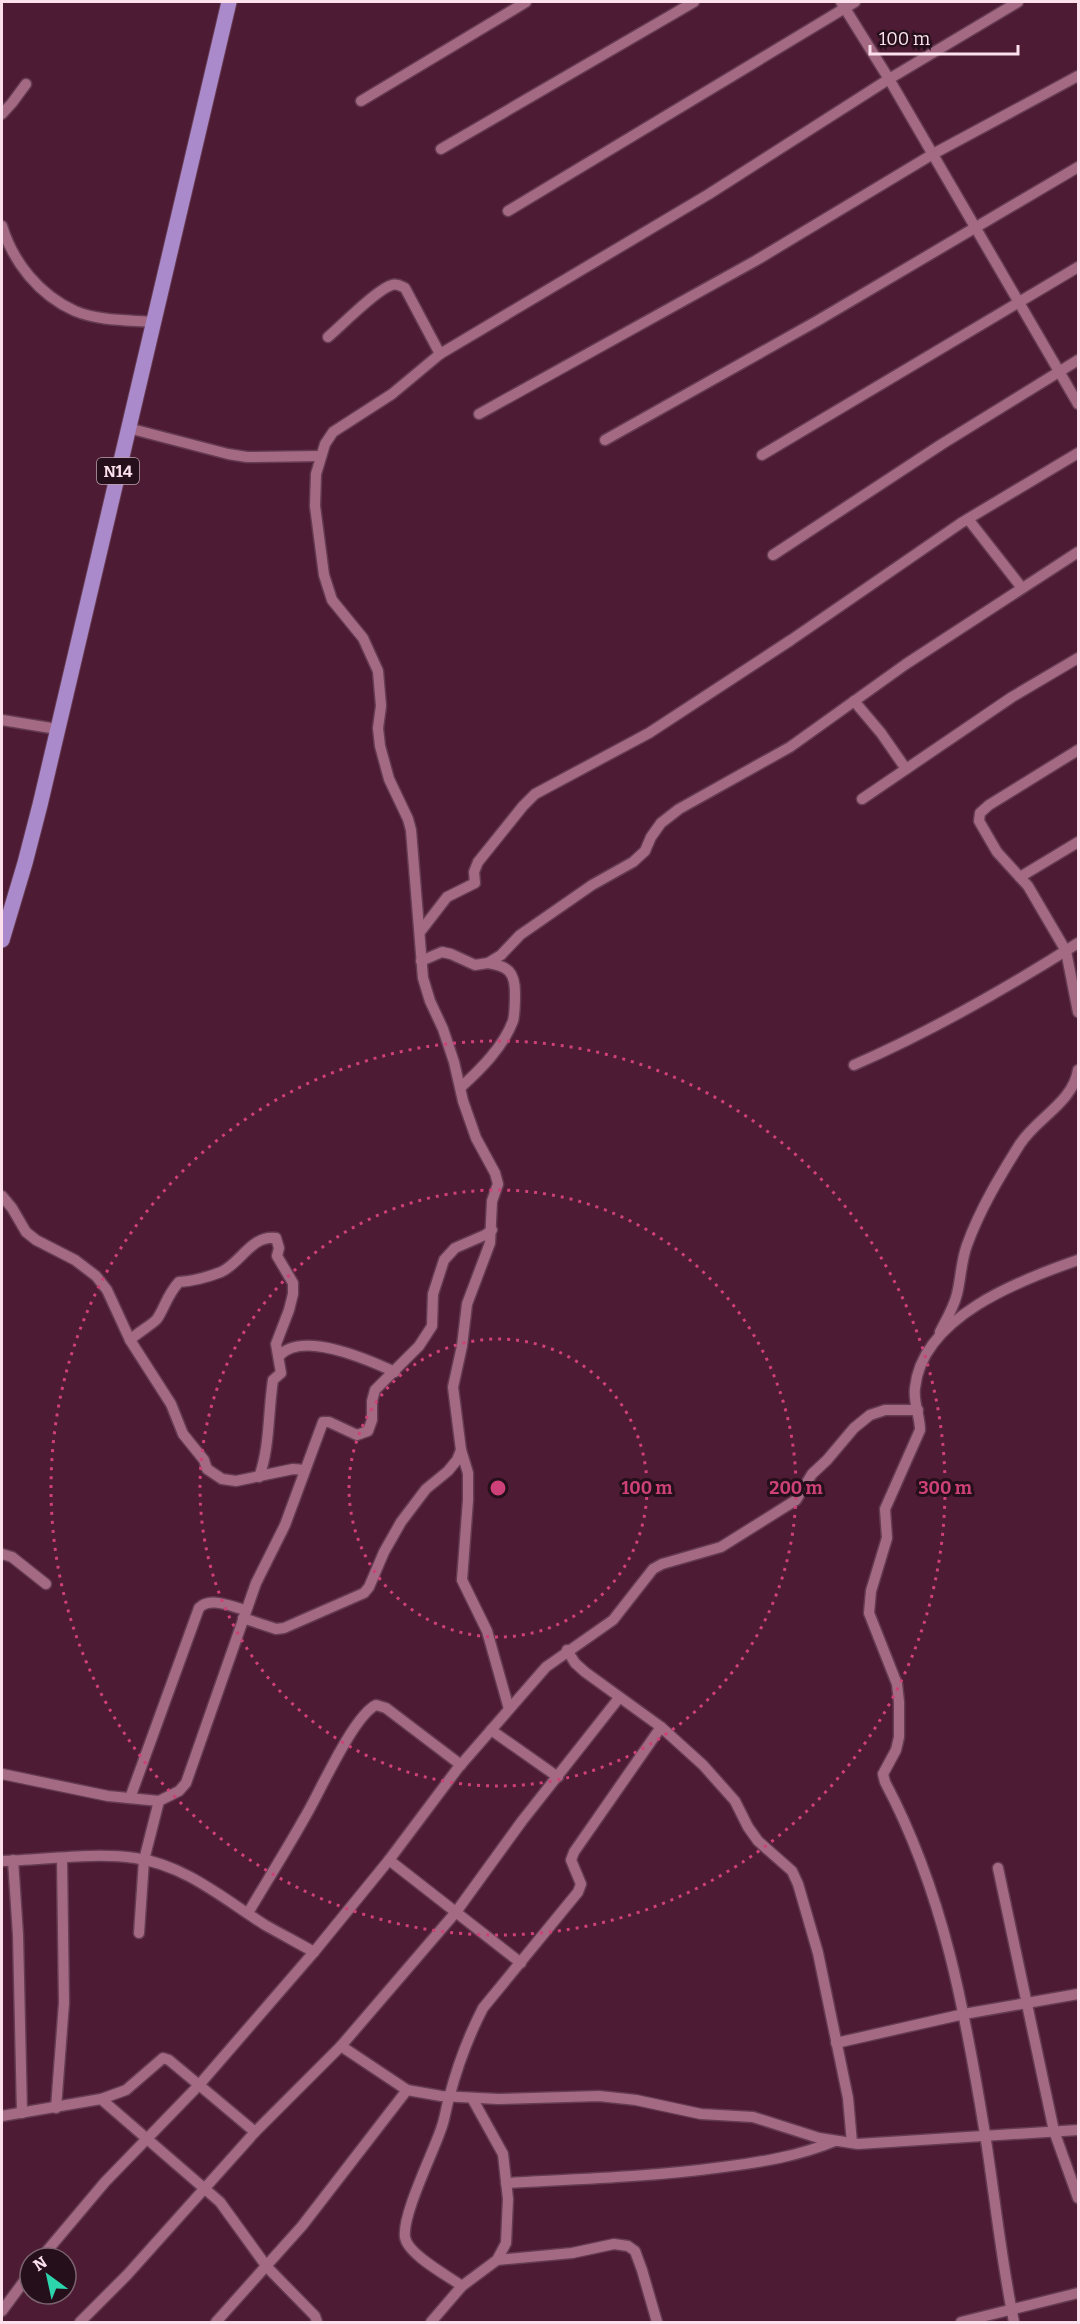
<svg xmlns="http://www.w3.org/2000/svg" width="1080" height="2324" font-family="Bitter,serif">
  <rect width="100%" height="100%" fill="#4d1b34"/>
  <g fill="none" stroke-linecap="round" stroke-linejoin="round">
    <defs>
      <g id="minor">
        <path d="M841 2 889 79 1078 404"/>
        <path d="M361 101 526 2"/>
        <path d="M2 114 12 103 26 84"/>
        <path d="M441 149 694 2"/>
        <path d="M508 211 855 2"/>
        <path d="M2 226C13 262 39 295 75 311 99 321 128 320 153 322"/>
        <path d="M328 337C341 326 377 289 392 285 397 283 401 286 405 288L440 354"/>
        <path d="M479 414 755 261 933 154 1078 76"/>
        <path d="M128 428 228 454 247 457 320 456"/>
        <path d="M605 440 817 321 1078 167"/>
        <path d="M762 455 1078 267"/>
        <path d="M968 519 1022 588"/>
        <path d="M773 555 942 444 1078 360"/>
        <path d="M854 701 881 733 906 769"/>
        <path d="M2 720 57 729"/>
        <path d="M1078 750 989 805 980 813 979 821 997 852 1028 886 1066 951 1078 1012"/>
        <path d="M862 799 1012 697 1078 658"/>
        <path d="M1020 877 1078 842"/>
        <path d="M420 932 447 897 475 883 474 872 478 862 523 806 535 794 649 733 791 640 961 523 1078 453"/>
        <path d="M421 961 442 952 451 954 475 965 488 963 501 955 520 935 592 885 633 862 645 851 651 837 661 823 679 809 790 747 906 664 1078 552"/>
        <path d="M854 1065C932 1031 1007 988 1078 943"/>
        <path d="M461 1087C481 1069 503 1047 513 1021 515 1013 515 1002 515 993 515 972 508 966 488 963"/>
        <path d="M2 1196 12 1208 26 1232 36 1240 75 1260 96 1276 107 1290 130 1340 171 1404 183 1434 204 1460 207 1469 222 1479 236 1481 293 1469 305 1470"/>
        <path d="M940 1332C946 1320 954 1307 957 1294 961 1278 961 1261 967 1245 980 1209 1000 1176 1020 1144 1037 1118 1073 1102 1078 1070"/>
        <path d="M130 1340C137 1333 153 1324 157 1319 165 1307 167 1295 179 1282 193 1281 208 1277 221 1272 241 1263 251 1235 276 1238L279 1248 277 1256 293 1283V1294L289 1310 276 1344 281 1373 273 1380C268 1412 270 1447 259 1477"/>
        <path d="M279 1356C302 1330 369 1360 395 1372"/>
        <path d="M2 1554 12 1557 46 1584"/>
        <path d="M243 1618 276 1629 284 1628 364 1593 369 1587 384 1552 401 1522 426 1489 448 1471 457 1460 461 1450"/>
        <path d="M567 1650 575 1663 585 1672 661 1727 703 1765 735 1801 748 1827 758 1841 792 1871 798 1884 818 1953 848 2098 852 2143"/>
        <path d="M509 1709 487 1631 462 1580 468 1500V1473L461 1450 453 1387 462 1346 467 1304 490 1243 492 1201 498 1184 495 1173 476 1138 463 1101 454 1062 443 1029 430 1001 423 978 411 830 408 819 389 779 380 746 378 728 381 706 378 671 363 638 332 600 324 575 315 506 316 474 325 444 333 432 392 394 440 354 709 194 889 79 1018 2"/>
        <path d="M491 1730 558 1777"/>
        <path d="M2 1774 108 1796 159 1801 179 1791 186 1783 256 1583 285 1525 323 1422H329L357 1435 368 1431 372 1420V1401L375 1390 419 1346 432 1326 433 1294 444 1260 455 1248 485 1235 492 1230"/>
        <path d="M130 1798 199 1608C210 1596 232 1607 246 1610"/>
        <path d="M13 1860 18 1935 22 2113"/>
        <path d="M389 1860 521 1963"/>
        <path d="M2 1861C44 1860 93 1852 135 1858 185 1865 224 1899 265 1925 281 1934 298 1943 314 1952"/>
        <path d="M998 1868 1054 2131 1078 2198"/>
        <path d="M248 1913C267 1881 287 1849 305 1817 320 1792 353 1716 376 1705L386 1708 461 1765"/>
        <path d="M139 1933 144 1860 159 1801"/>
        <path d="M836 2043 964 2014 1078 1994"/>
        <path d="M341 2046 456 1912 522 1821 619 1698"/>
        <path d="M101 2099 220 2202 267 2267 315 2316 317 2322"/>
        <path d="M56 2108 64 2003 62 1859"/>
        <path d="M2 2116 101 2099 126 2090 163 2058 169 2060 199 2085 255 2132 341 2046 407 2090 441 2096 498 2099 599 2096 636 2100 701 2114 753 2117 819 2138 858 2144 1078 2130"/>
        <path d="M506 2183C579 2179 651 2177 723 2167 762 2162 799 2156 835 2141"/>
        <path d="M41 2258 105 2182 199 2085 314 1952 389 1860 458 1768 546 1667 613 1620 653 1569 662 1564 721 1547 796 1500 812 1474 827 1460 854 1428 870 1415 885 1410H918"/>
        <path d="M497 2260 572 2253 614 2244 628 2246 635 2251 642 2270 657 2322"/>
        <path d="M462 2286C448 2276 407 2254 405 2237 402 2215 433 2153 441 2129 445 2119 446 2108 449 2098 457 2067 468 2037 483 2008L578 1892 581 1884 571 1860 574 1852 661 1727"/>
        <path d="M2 2311 30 2273"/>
        <path d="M80 2322 127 2275 255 2132"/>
        <path d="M216 2322 302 2226 407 2090"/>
        <path d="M431 2322 462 2286 497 2260 506 2243 508 2199 503 2154 472 2098"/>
        <path d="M961 2322 1078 2293"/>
        <path d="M1014 2322C1001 2260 995 2197 985 2134 965 2012 944 1893 885 1782L883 1774 896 1750 899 1737V1702L897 1684 869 1613 871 1591 887 1538 885 1509 920 1430C920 1416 913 1402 915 1388 922 1317 1020 1280 1078 1260"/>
      </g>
      <path id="primary" d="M2 940 25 863 40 805 229 2"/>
    </defs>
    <use href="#minor" stroke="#653b52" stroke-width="13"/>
    <use href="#primary" stroke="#653b52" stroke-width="17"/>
    <use href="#minor" stroke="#a46a84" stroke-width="10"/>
    <use href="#primary" stroke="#ab8acb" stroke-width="15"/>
  </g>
  <g fill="none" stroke="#ce4078" stroke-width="3" stroke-dasharray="3 6">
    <circle cx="498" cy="1488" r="149"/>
    <circle cx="498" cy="1488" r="298"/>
    <circle cx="498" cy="1488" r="447"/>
  </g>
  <g text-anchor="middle" stroke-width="6" stroke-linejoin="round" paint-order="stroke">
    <rect fill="#250f1a" stroke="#bca2ad" stroke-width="1.5" x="97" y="458" width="42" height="26" rx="4.5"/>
    <g font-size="16" font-weight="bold" fill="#fce1ec">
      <text x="118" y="477">N14</text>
    </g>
  </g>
  <circle cx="498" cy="1488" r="9" fill="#ce4078" stroke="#250f1a" stroke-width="3"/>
  <g font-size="18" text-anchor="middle" font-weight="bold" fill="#ce4078" stroke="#250f1a" stroke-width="6" stroke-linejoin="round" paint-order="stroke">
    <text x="647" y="1494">100 m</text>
    <text x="796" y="1494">200 m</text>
    <text x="945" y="1494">300 m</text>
  </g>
  <rect width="1080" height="2324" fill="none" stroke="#fce1ec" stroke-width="6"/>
  <g transform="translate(48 2276) rotate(327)"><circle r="28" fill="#250f1a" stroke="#7b636e" stroke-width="1.5"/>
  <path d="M0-4.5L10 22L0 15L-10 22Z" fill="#2cd5ab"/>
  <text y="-9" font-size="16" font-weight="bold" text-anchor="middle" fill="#fce1ec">N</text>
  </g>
  <path d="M870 45v9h148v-9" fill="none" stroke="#fce1ec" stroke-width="3"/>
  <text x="879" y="45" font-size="18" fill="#fce1ec" stroke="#250f1a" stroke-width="4.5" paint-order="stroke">100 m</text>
</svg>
